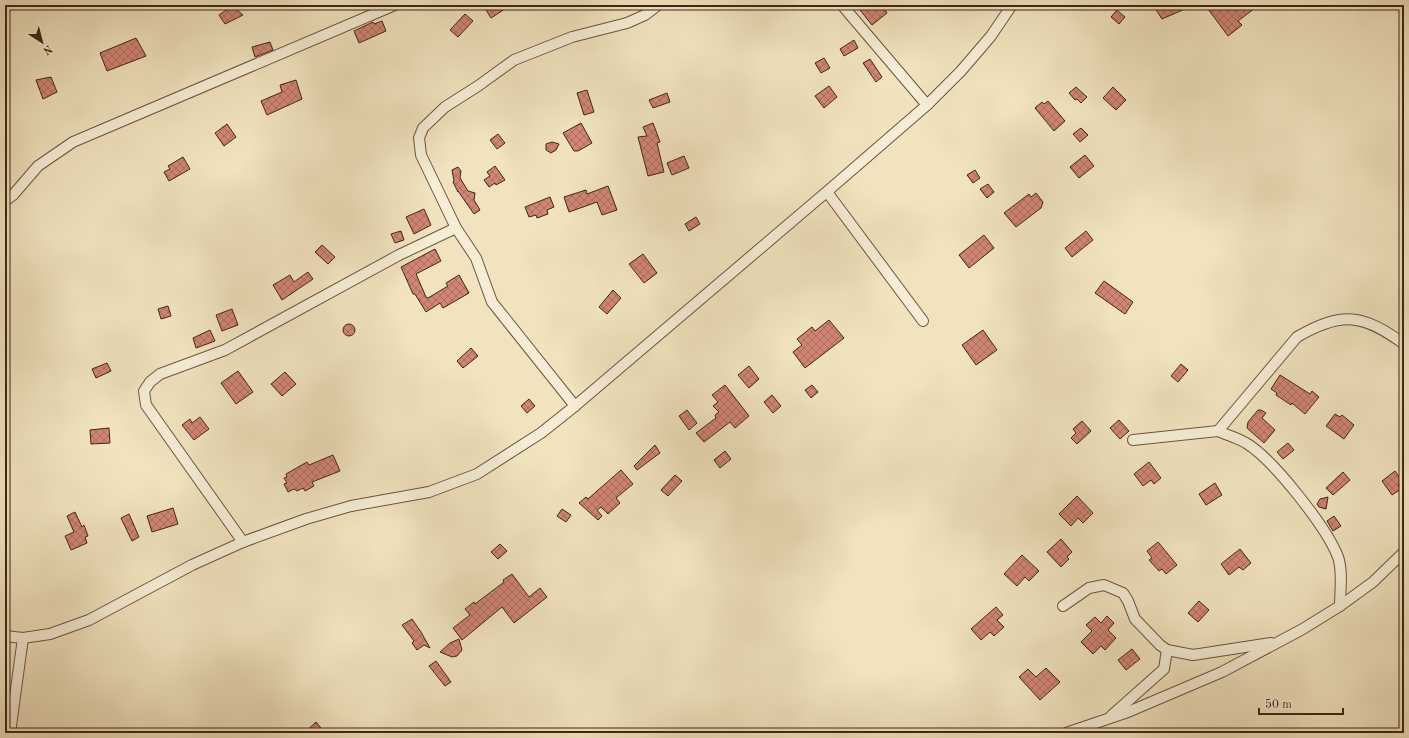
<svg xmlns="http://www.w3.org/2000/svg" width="1409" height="738" font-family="'Old Standard TT',serif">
  <defs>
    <pattern id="building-cross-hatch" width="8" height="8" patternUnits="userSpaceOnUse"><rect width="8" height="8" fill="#d18574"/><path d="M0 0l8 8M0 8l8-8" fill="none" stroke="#ab6d5e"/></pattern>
  </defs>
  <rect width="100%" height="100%" fill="#f0e3be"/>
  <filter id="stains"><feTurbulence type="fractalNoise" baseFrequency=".005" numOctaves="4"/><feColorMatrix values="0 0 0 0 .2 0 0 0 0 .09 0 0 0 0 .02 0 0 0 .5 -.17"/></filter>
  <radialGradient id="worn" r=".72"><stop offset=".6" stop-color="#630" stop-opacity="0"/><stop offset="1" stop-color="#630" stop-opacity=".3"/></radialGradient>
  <g fill="url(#building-cross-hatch)" stroke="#402516">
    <path d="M483 5H511L491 18Z"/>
    <path d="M856 5H882L887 13 872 25Z"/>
    <path d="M1153 5H1194L1162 19Z"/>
    <path d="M1205 5H1259L1238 21 1242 25 1228 36Z"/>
    <path d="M232 6 243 15 225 24 219 15Z"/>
    <path d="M1117 10 1125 17 1119 24 1111 17Z"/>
    <path d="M465 14 473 21 458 37 450 30Z"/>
    <path d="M382 21 386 31 359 43 354 31 373 22 374 24Z"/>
    <path d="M136 38 146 56 107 71 100 53Z"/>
    <path d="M854 40 858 48 844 56 840 49Z"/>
    <path d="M270 42 273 50 255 57 252 47Z"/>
    <path d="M824 58 830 68 821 73 815 63Z"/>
    <path d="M870 59 882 77 876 82 863 63Z"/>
    <path d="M51 77 57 92 43 99 36 80Z"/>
    <path d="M296 80 302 99 267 115 261 101 282 92 280 85Z"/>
    <path d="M829 86 837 97 824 108 815 96Z"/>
    <path d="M1076 87 1087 97 1081 103 1077 99 1075 100 1069 93Z"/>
    <path d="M1113 87 1126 100 1116 110 1103 98Z"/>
    <path d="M587 90 594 112 584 115 577 93Z"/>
    <path d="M667 93 670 102 653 108 649 100Z"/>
    <path d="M1048 101 1065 121 1054 131 1035 108 1042 102 1044 104Z"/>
    <path d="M581 123 592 143 578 151H574L563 133Z"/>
    <path d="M653 123 660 142 657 143 664 172 648 176 638 137 647 136 643 127Z"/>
    <path d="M227 124 236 137 224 146 215 133Z"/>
    <path d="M1081 128 1088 135 1080 142 1073 134Z"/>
    <path d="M498 134 505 143 497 149 490 140Z"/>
    <path d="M552 142 559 144 556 150 551 153 546 150V144Z"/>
    <path d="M1085 155 1094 166 1079 178 1070 167Z"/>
    <path d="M684 156 689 168 672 175 667 163Z"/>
    <path d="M183 157 190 169 169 181 164 172 170 169 168 166Z"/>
    <path d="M495 166 505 180 496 185 495 183 489 187 484 180 490 176 487 172Z"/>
    <path d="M458 167 461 171 460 178 468 191 475 193 474 200 480 210 474 214 458 191V192L453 182 454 181 452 170Z"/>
    <path d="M975 170 980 178 973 183 967 175Z"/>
    <path d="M988 184 994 192 987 198 980 189Z"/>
    <path d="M608 186 617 210 602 215 597 202 569 212 564 197 586 190 587 194Z"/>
    <path d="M1036 193 1043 202 1041 208 1016 227 1004 213 1029 194 1031 197Z"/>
    <path d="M550 197 554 207 547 210 548 214 537 218 536 215 529 217 525 207Z"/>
    <path d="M424 209 431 225 414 234 406 217Z"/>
    <path d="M696 217 700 224 689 231 685 224Z"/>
    <path d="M401 231 404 240 395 243 391 234Z"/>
    <path d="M1086 231 1093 240 1072 257 1065 248Z"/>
    <path d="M984 235 994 248 969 268 959 255Z"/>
    <path d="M322 245 335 257 328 264 315 252Z"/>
    <path d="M435 249 441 261 416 274 426 297 428 298 448 286 446 283 459 275 469 293 443 308 440 303 426 312 415 294H413L401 267Z"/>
    <path d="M643 254 657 273 644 283 629 264Z"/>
    <path d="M308 272 313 279 282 300 273 285 290 275 294 282Z"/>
    <path d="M1104 281 1133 302 1125 314 1095 293Z"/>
    <path d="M613 290 621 298 607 314 599 307Z"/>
    <path d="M168 306 171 316 161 319 158 309Z"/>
    <path d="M232 309 238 325 222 331 216 315Z"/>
    <path d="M829 320 844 338 805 368 793 352 802 345 797 339 812 327 815 331Z"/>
    <circle cx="349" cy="330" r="6"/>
    <path d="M210 330 215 341 196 348 193 338Z"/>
    <path d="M983 330 997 350 976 365 962 345Z"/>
    <path d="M471 348 478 356 463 368 457 361Z"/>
    <path d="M107 363 111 371 96 378 92 369Z"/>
    <path d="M1181 364 1188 370 1178 382 1171 376Z"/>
    <path d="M749 366 759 379 749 388 738 375Z"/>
    <path d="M238 371 253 392 236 404 221 383Z"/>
    <path d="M285 372 296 384 282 396 271 384Z"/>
    <path d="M1280 375 1310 394 1312 391 1319 397 1305 414 1292 403 1291 405 1276 395 1277 393 1271 389Z"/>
    <path d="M725 385 749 416 735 428 730 422 704 442 696 433 716 418 715 415 719 412 713 406 718 402 712 395Z"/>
    <path d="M812 385 818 392 811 398 805 390Z"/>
    <path d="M772 395 781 406 773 413 764 402Z"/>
    <path d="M529 399 535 406 527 413 521 406Z"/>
    <path d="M687 410 697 423 689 430 679 416Z"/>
    <path d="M1258 410H1261L1266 413 1262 418 1275 430 1264 443 1247 428 1248 422Z"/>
    <path d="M1335 414 1340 417 1342 415 1354 425 1344 439 1326 426Z"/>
    <path d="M200 417 209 429 194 440 182 425 190 419 192 423Z"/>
    <path d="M1119 420 1129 431 1120 439 1110 428Z"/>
    <path d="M1082 421 1091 431 1077 444 1071 438 1076 433 1073 429Z"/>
    <path d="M109 428 110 443 91 444 90 430Z"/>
    <path d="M1288 443 1294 450 1283 459 1277 452Z"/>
    <path d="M655 445 660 453 637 470 634 466Z"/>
    <path d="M725 451 731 459 720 468 714 460Z"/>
    <path d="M333 455 340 471 312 482 314 486 305 491 303 488 297 491 294 489 288 492 284 484 287 483 284 478 287 477 286 474 307 462 309 465Z"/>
    <path d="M1149 462 1161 478 1154 484 1151 480 1143 486 1134 474Z"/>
    <path d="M621 470 633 484 616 498 620 503 608 514 601 507 597 510 602 516 598 520 579 503 586 497 588 499Z"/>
    <path d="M1395 471 1403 482 1398 485 1401 489 1392 495 1382 481Z"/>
    <path d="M1343 472 1350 480 1333 495 1326 488Z"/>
    <path d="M675 475 682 481 668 496 661 490Z"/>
    <path d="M1215 483 1222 495 1206 505 1199 494Z"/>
    <path d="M1077 496 1093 513 1083 523 1078 518 1071 526 1059 514Z"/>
    <path d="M1328 497 1326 509 1319 507 1317 504 1320 499Z"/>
    <path d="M173 508 178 524 152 532 147 516Z"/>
    <path d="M562 509 571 515 566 522 557 516Z"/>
    <path d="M75 512 82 527 84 525 88 536 85 537 87 543 71 550 65 536 74 532 67 516Z"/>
    <path d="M129 514 139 537 132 541 121 518Z"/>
    <path d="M1334 516 1341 526 1333 531 1327 521Z"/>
    <path d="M1061 539 1072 552 1067 557 1069 559 1061 567 1047 552Z"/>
    <path d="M1158 542 1177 565 1166 574 1162 569 1159 571 1149 560 1152 558 1147 551Z"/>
    <path d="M500 544 507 551 498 559 491 552Z"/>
    <path d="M1240 549 1251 563 1243 570 1239 567 1229 575 1221 564Z"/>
    <path d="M1022 555 1039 571 1029 581 1025 577 1017 586 1004 574Z"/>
    <path d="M512 574 529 597 540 588 547 597 514 623 502 607 462 640 453 628 470 615 465 609 474 602 475 604 504 582 503 580Z"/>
    <path d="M1199 601 1209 610 1198 622 1188 613Z"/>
    <path d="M996 607 1003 615 997 620 1004 627 994 636 990 632 981 640 971 629Z"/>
    <path d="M1107 616 1114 623 1108 630 1116 638 1105 650 1101 646 1093 654 1081 642 1092 631 1086 625 1095 617 1101 623Z"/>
    <path d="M412 619 421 632 430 648 424 645 417 650 412 643 414 641 402 625Z"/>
    <path d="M459 639 462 650 457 656 452 657 440 652 450 643Z"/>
    <path d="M1132 649 1140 659 1126 670 1118 660Z"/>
    <path d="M436 661 451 682 445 686 429 666Z"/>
    <path d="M1046 668 1060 682 1040 700 1019 677 1028 669 1036 677Z"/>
    <path d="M316 722 325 733H304Z"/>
  </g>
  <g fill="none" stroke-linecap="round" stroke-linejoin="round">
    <defs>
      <g id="street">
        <path d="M842 5 927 105"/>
        <path d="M827 192 923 321"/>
        <path d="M5 201 13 195 38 166 73 142 395 5"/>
        <path d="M575 406 492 302 476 258 456 228 421 155 419 138 423 128 445 107 478 86 514 60 572 37 627 23 645 15 658 5"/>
        <path d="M1218 431C1227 435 1238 438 1246 443 1273 459 1327 528 1338 557 1343 571 1340 591 1340 606"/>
        <path d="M1133 440 1218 431 1297 337C1342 311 1363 314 1404 344"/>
        <path d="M243 542 146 405 144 391 150 382 160 374 225 350 399 255 456 228"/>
        <path d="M1063 606 1089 588 1104 585 1123 593 1128 601 1135 619 1160 645 1167 650 1193 655 1271 643"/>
        <path d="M5 636 23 638 50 634 89 620 192 565 243 542 306 519 351 506 429 492 477 474 541 433 575 406 830 189 927 105 961 71 991 36 1012 5"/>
        <path d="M1111 716 1164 669 1167 650"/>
        <path d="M10 733 23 638"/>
        <path d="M1066 733 1128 712 1222 672 1301 630 1340 606 1373 582 1404 552"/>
      </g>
    </defs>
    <use href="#street" stroke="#6c5440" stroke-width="12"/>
    <use href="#street" stroke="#f5edd5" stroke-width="10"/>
  </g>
  <rect width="1409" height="738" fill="none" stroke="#f0e3be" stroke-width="20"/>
  <rect x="6" y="6" width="1397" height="726" fill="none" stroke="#402516" stroke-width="2"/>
  <rect x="10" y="10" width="1389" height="718" fill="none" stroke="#402516"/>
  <g transform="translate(42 42) rotate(144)" stroke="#f5edd5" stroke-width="3" paint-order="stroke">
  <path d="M0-3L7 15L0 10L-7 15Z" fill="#402516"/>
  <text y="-6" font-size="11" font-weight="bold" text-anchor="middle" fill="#402516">N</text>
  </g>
  <path d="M1259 708v6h84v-6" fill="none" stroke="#402516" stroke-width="2"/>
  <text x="1265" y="708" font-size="12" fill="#402516" stroke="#f5edd5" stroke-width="3" paint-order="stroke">50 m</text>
  <rect width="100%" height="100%" filter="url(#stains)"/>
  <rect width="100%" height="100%" fill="url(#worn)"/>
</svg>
